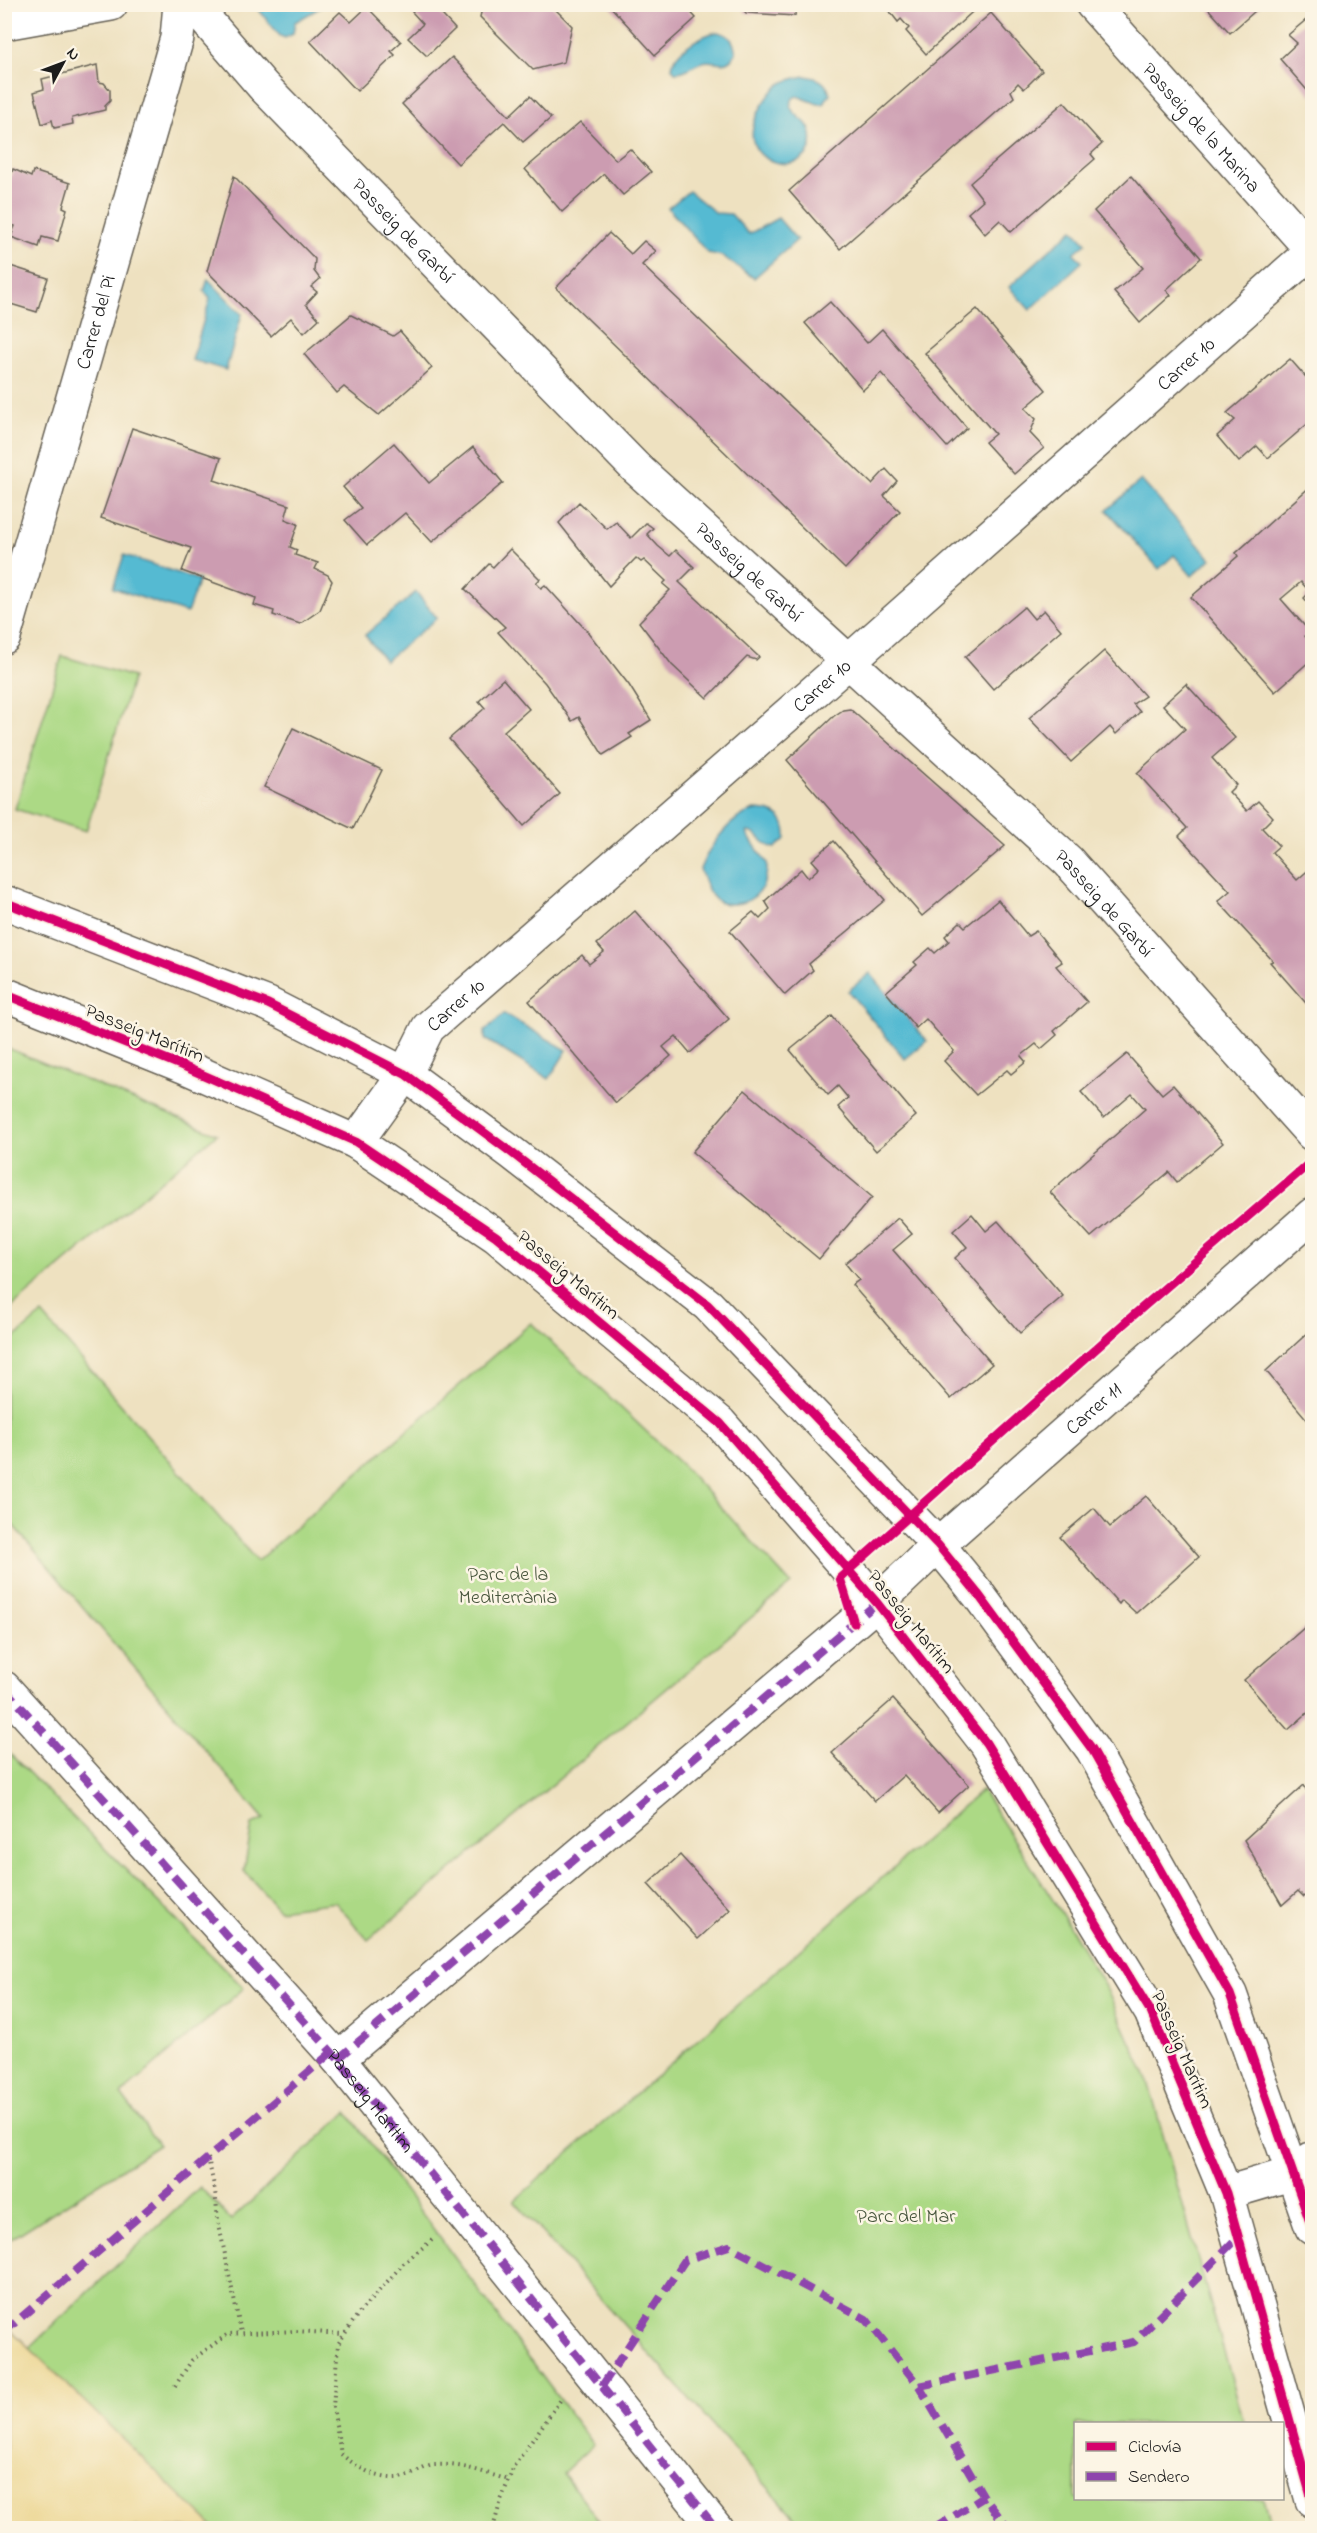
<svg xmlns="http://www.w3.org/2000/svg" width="1317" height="2533" font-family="'Indie Flower',sans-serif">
  <rect width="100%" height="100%" fill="#fcf5e5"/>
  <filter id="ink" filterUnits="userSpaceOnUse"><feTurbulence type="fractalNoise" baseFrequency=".0167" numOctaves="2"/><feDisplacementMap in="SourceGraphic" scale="12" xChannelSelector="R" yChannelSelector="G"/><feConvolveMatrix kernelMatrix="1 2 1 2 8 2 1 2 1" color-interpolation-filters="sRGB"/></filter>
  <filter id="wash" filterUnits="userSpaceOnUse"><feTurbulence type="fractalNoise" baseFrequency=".008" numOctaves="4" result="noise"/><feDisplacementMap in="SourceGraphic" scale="24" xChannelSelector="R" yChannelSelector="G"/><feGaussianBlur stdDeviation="1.35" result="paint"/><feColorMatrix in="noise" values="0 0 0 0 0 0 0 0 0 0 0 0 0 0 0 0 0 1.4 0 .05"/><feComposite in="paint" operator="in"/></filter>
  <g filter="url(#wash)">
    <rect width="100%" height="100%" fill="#eee1c0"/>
    <g fill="#acd985" stroke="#647a50" stroke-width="1.5">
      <path d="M62 656 133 677 86 831 15 809Z"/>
      <path d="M5 1047 217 1134 5 1313Z"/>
      <path d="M42 1314 257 1561 531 1323 684 1467 791 1584 368 1940 335 1902 279 1910 244 1871 252 1824 264 1819 5 1516V1346Z"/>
      <path d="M4 1748 244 1988 121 2094 159 2145 5 2243Z"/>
      <path d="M982 1790 1060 1911 1107 1990 1147 2078 1244 2423 1076 2424V2498L1264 2499 1273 2528H804L514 2201Z"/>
      <path d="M347 2112 593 2445 563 2473 604 2528H213L27 2350 200 2187 231 2220Z"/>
    </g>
    <path fill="#eeda9e" stroke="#857b5d" stroke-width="1.5" d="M5 2324 206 2520 213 2528H5Z"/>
    <g fill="#54bad2" stroke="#386b77" stroke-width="1.5">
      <path d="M258 5 259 4 325 5 295 22 293 34 285 38 280 36 259 10Z"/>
      <path d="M717 32C730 34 734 41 736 53 724 71 717 58 702 62 692 65 686 73 675 72L672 68C673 51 702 35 717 32Z"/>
      <path d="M805 76C816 77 827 82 830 94L823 104H818L797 96 793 98 790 106C794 117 809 120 811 134 819 183 722 169 762 106 775 85 780 81 805 76Z"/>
      <path d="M689 191 716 213 731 214 749 234 778 218 797 240 754 278 722 256 708 253 668 208Z"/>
      <path d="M1073 229 1086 243 1074 253 1082 262 1030 310 1009 287Z"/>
      <path d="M208 279 242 314 226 370 192 360 210 299 204 291Z"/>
      <path d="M1141 480 1211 559 1192 576 1174 555 1159 569 1107 510Z"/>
      <path d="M124 555 199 580 187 613 113 588Z"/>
      <path d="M416 592 437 618 385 661 365 635Z"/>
      <path d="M754 810C775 810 787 817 786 839L775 848C762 846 759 832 747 832L748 836 767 863C768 885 757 903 733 904 729 904 723 904 719 902 708 895 704 881 700 869 710 845 729 818 754 810Z"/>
      <path d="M870 973 927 1041 905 1059 848 991Z"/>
      <path d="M504 1014 567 1050 549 1079 485 1039V1031Z"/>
    </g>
    <g id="blocks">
      <g fill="#cc9cb1">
        <path d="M419 4H432L455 29 427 56 408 38 423 24 412 12Z"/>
        <path d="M483 4H550L572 26 564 62 533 70 480 17Z"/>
        <path d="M738 4H796L795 16 746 13Z"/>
        <path d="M884 4H981L926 54 906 31 909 28 901 19 898 22Z"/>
        <path d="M1204 4H1263L1230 33Z"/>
        <path d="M609 5H684L696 18 655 55Z"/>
        <path d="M367 7 401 42 391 51 395 55 357 91 310 41 340 12 351 22Z"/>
        <path d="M991 13 1042 71 1024 89 1018 83 1011 91 1014 97 840 249 789 191Z"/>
        <path d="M1307 19 1312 26V96L1280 59 1297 43 1288 35Z"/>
        <path d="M452 57 509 116 530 96 551 118 523 142 504 122 458 164 402 104Z"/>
        <path d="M97 65 99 82 104 83 110 90V101L105 106V110L72 118 73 124 54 128 52 120 42 124 34 92 44 89 42 79Z"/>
        <path d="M1064 102 1102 144 1091 154 1095 159 1011 232 1000 220 985 234 968 213 983 200 970 183Z"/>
        <path d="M580 122 616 160 630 149 651 172 623 195 604 174 562 212 525 169Z"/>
        <path d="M13 169 31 177 33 171 70 183 63 207 67 209 58 241 42 237 39 247 11 237 15 226 4 223V195Z"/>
        <path d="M234 176 315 259 314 271 320 279 311 287 317 292 306 304 319 319 304 333 291 318 271 336 207 271Z"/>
        <path d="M1131 176 1201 258 1166 290 1171 295 1140 323 1114 292 1143 268 1094 211Z"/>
        <path d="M609 233 631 254 644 241 656 251 642 265 872 484 886 469 897 481 884 496 900 511 845 569 556 288Z"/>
        <path d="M4 264 48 278 37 312 4 302Z"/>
        <path d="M830 302 867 343 882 329 967 428 947 447 881 373 863 390 805 323Z"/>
        <path d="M977 309 1046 390 1025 408 1036 419 1030 433 1044 448 1014 474 985 442 995 434 925 353Z"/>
        <path d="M351 315 393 336 400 331 432 368 379 415 344 387 337 393 304 354Z"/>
        <path d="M1290 359 1312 384V420L1268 458 1257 446 1239 462 1217 436 1235 420 1227 413Z"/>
        <path d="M132 428 221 458 214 480 289 505 285 519 298 524 290 547 297 550 295 555 318 563 315 569 328 575 332 581 320 610 300 624 273 615 274 611 254 605 256 598 182 571 191 548 101 518Z"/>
        <path d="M394 443 429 483 473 447 503 483 432 542 405 513 367 545 345 520 361 508 343 487Z"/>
        <path d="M1312 485V607L1304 598 1310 592 1301 582 1281 599 1310 632 1305 636 1312 645V659L1275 692 1191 597 1238 556 1236 553Z"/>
        <path d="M579 502 607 529 616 522 631 538 646 523 653 528 647 534 658 546 670 556 676 550 694 567 679 582 759 657 756 660 747 657 707 698 672 665 639 622 670 590 663 584 666 581 644 560 641 562 636 558 609 586 559 523Z"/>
        <path d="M510 549 540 579 536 583 541 588 545 585 587 631 629 685 651 720 629 734 632 737 603 755 579 717 572 721 545 683 498 632 505 627 465 589 489 564 493 567Z"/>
        <path d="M1024 607 1034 619 1044 610 1061 630 993 689 965 657Z"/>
        <path d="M1104 651 1145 696 1133 704 1140 712 1116 734 1110 727 1071 762 1029 718Z"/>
        <path d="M503 679 529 709 504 731 560 794 524 826 449 739 485 708 479 701Z"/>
        <path d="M1186 684 1235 738 1212 758 1236 785 1229 792 1247 811 1258 801 1273 817 1262 828 1279 846 1272 852 1297 880 1312 867V1010L1270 962 1273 961 1218 901 1230 891 1179 836 1187 828 1137 773 1185 729 1163 705Z"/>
        <path d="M850 709 1005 846 922 916 787 760 834 716 843 710Z"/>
        <path d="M293 728 382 770 353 829 264 787Z"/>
        <path d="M834 841 885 900 809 964 813 970 785 995 730 931 753 912 760 919 770 909 765 901 801 869 808 878 819 868 812 860Z"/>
        <path d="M998 900 1028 936 1036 931 1062 962 1056 966 1087 1002 1054 1031 1057 1035 1041 1049 1036 1044 1021 1056 1026 1062 1011 1074 1007 1070 976 1095 944 1061 954 1051 926 1019 916 1028 886 992 917 965 914 962 930 948 935 953 949 941 945 936 960 922 965 927Z"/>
        <path d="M635 911 729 1019 690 1053 676 1036 663 1047 671 1056 616 1103 529 1001 582 955 589 964 604 952 597 944Z"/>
        <path d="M832 1016 916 1116 876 1151 838 1107 848 1098 838 1086 828 1095 790 1050Z"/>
        <path d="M1127 1054 1162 1094 1173 1085 1223 1143 1177 1182 1169 1172 1091 1237 1050 1192 1145 1109 1132 1094 1104 1118 1081 1092Z"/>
        <path d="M745 1090 872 1197 819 1259 692 1152Z"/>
        <path d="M972 1214 986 1231 998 1221 1063 1296 1020 1333 955 1258 967 1247 953 1231Z"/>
        <path d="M898 1218 912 1234 893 1250 992 1364 951 1399 852 1285 859 1280 845 1263Z"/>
        <path d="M1312 1329V1419L1309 1422 1266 1371Z"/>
        <path d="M1146 1496 1199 1557 1136 1613 1122 1600 1119 1604 1060 1537 1094 1508 1110 1527Z"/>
        <path d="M1312 1621V1709L1288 1730 1244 1680Z"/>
        <path d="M893 1699 969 1785 938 1813 904 1775 875 1801 832 1753Z"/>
        <path d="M1304 1785 1308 1794 1312 1790V1890L1304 1897 1298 1891 1282 1905 1244 1840Z"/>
        <path d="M680 1855 730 1910 698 1939 648 1884Z"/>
      </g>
    </g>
  </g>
  <g filter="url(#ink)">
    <use href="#blocks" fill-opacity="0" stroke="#666155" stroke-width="1.5"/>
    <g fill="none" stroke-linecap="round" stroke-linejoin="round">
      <defs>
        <g id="pedestrian">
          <path id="s1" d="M4 1688 338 2059 716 2528"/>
          <path d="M338 2059 877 1603"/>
        </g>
        <g id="minor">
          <path id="s2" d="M192 4 263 86 635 467 1068 861 1312 1134"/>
          <path id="s3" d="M1092 4 1312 250"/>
          <path d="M4 23 111 4"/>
          <path id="s4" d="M4 637 177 38 180 4"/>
          <path d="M4 902 268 1004 405 1074 512 1153 708 1305 938 1545 978 1594 1092 1749 1230 1994 1312 2228"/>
          <path d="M4 994 183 1066 356 1142 496 1236 720 1423 877 1603 986 1743 1151 2012 1226 2193 1312 2500"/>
          <path id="s5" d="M356 1142 405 1074 428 1028 848 662 1312 251"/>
          <path id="s6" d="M877 1603 938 1545 1312 1215"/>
          <path d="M1226 2193 1294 2173 1311 2159"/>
        </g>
      </defs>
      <use href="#pedestrian" stroke="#666155" stroke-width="36"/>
      <use href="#minor" stroke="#666155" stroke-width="36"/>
      <g stroke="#666155" stroke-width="4" stroke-dasharray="1.5 4.5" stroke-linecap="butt">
        <path d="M208 2158 215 2190 218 2220 241 2333"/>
        <path d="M432 2240 405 2262 358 2314 338 2344 333 2407 341 2454C359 2469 385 2485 410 2475 418 2472 427 2465 435 2465 461 2463 485 2473 509 2480"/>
        <path d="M175 2386 192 2360 228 2334 296 2331 344 2334"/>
        <path d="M493 2528 501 2500 514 2466 562 2398"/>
      </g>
      <use href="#pedestrian" stroke="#fff" stroke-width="33"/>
      <use href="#minor" stroke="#fff" stroke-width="33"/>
      <g stroke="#8e44ad" stroke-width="8" stroke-dasharray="15 8" stroke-linecap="butt">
        <path d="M4 1688 338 2059 716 2528"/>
        <path d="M338 2059 877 1603"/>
        <path d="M4 2332 332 2052"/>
        <path d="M602 2386 685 2260 729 2246 866 2319 919 2386 984 2497 1008 2528"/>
        <path d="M919 2386 1134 2342 1238 2237"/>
        <path d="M935 2528 984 2497"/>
      </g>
      <defs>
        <g id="cycleway">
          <path d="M4 902 268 1004 405 1074 512 1153 708 1305 938 1545 978 1594 1092 1749 1230 1994 1312 2228"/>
          <path d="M4 994 183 1066 356 1142 496 1236 720 1423 877 1603 986 1743 1151 2012 1226 2193 1312 2500"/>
          <path d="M854 1623 840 1578 1128 1320 1312 1161"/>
        </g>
      </defs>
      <use href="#cycleway" stroke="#fcf5e5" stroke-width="13"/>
      <use href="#cycleway" stroke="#d6006c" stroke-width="9"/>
    </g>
  </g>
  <g text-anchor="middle" stroke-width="5" stroke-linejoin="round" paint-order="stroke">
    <g font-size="20" fill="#1c1c1c" stroke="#fcf5e5">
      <text dy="7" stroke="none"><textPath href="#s3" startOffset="165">Passeig de la Marina</textPath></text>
      <text dy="7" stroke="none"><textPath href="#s2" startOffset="310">Passeig de Garbí</textPath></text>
      <text dy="7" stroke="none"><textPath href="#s4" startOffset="328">Carrer del Pi</textPath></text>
      <text dy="7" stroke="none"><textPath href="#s5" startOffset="1143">Carrer 10</textPath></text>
      <text dy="7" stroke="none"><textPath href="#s2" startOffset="796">Passeig de Garbí</textPath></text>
      <text dy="7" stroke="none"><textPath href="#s5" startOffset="657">Carrer 10</textPath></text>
      <text dy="7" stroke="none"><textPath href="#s2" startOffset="1282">Passeig de Garbí</textPath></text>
      <text dy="7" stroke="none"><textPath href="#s5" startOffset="171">Carrer 10</textPath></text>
      <text transform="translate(145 1032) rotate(22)" y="7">Passeig Marítim</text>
      <text transform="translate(569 1274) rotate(40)" y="7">Passeig Marítim</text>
      <text dy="7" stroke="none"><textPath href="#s6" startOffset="291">Carrer 11</textPath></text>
      <text transform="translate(912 1621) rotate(51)" y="7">Passeig Marítim</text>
      <text transform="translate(1183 2049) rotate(66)" y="7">Passeig Marítim</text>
      <text dy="7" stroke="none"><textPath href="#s1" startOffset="552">Passeig Marítim</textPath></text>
    </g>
    <g font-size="20" fill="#47553c" stroke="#fcf5e5">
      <text x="508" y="1580">Parc de la<tspan x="508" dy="23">Mediterrània</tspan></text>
      <text x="906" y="2222">Parc del Mar</text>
    </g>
  </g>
  <rect width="1317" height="2533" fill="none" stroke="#fcf5e5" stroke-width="24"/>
  <rect x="1074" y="2422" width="210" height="78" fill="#fcf5e5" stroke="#a29e95" stroke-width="1.5"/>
  <rect x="1086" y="2442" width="30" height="9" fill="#d6006c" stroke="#a29e95" stroke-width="1.5"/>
  <text x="1128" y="2452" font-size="18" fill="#1c1c1c">Ciclovía</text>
  <rect x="1086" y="2472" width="30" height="9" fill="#8e44ad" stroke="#a29e95" stroke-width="1.5"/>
  <text x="1128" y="2482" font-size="18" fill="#1c1c1c">Sendero</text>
  <g transform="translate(63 63) rotate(49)" stroke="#fcf5e5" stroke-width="4.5" paint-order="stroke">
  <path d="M0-4.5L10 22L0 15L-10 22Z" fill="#1c1c1c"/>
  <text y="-9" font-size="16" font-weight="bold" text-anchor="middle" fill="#1c1c1c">N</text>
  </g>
</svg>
